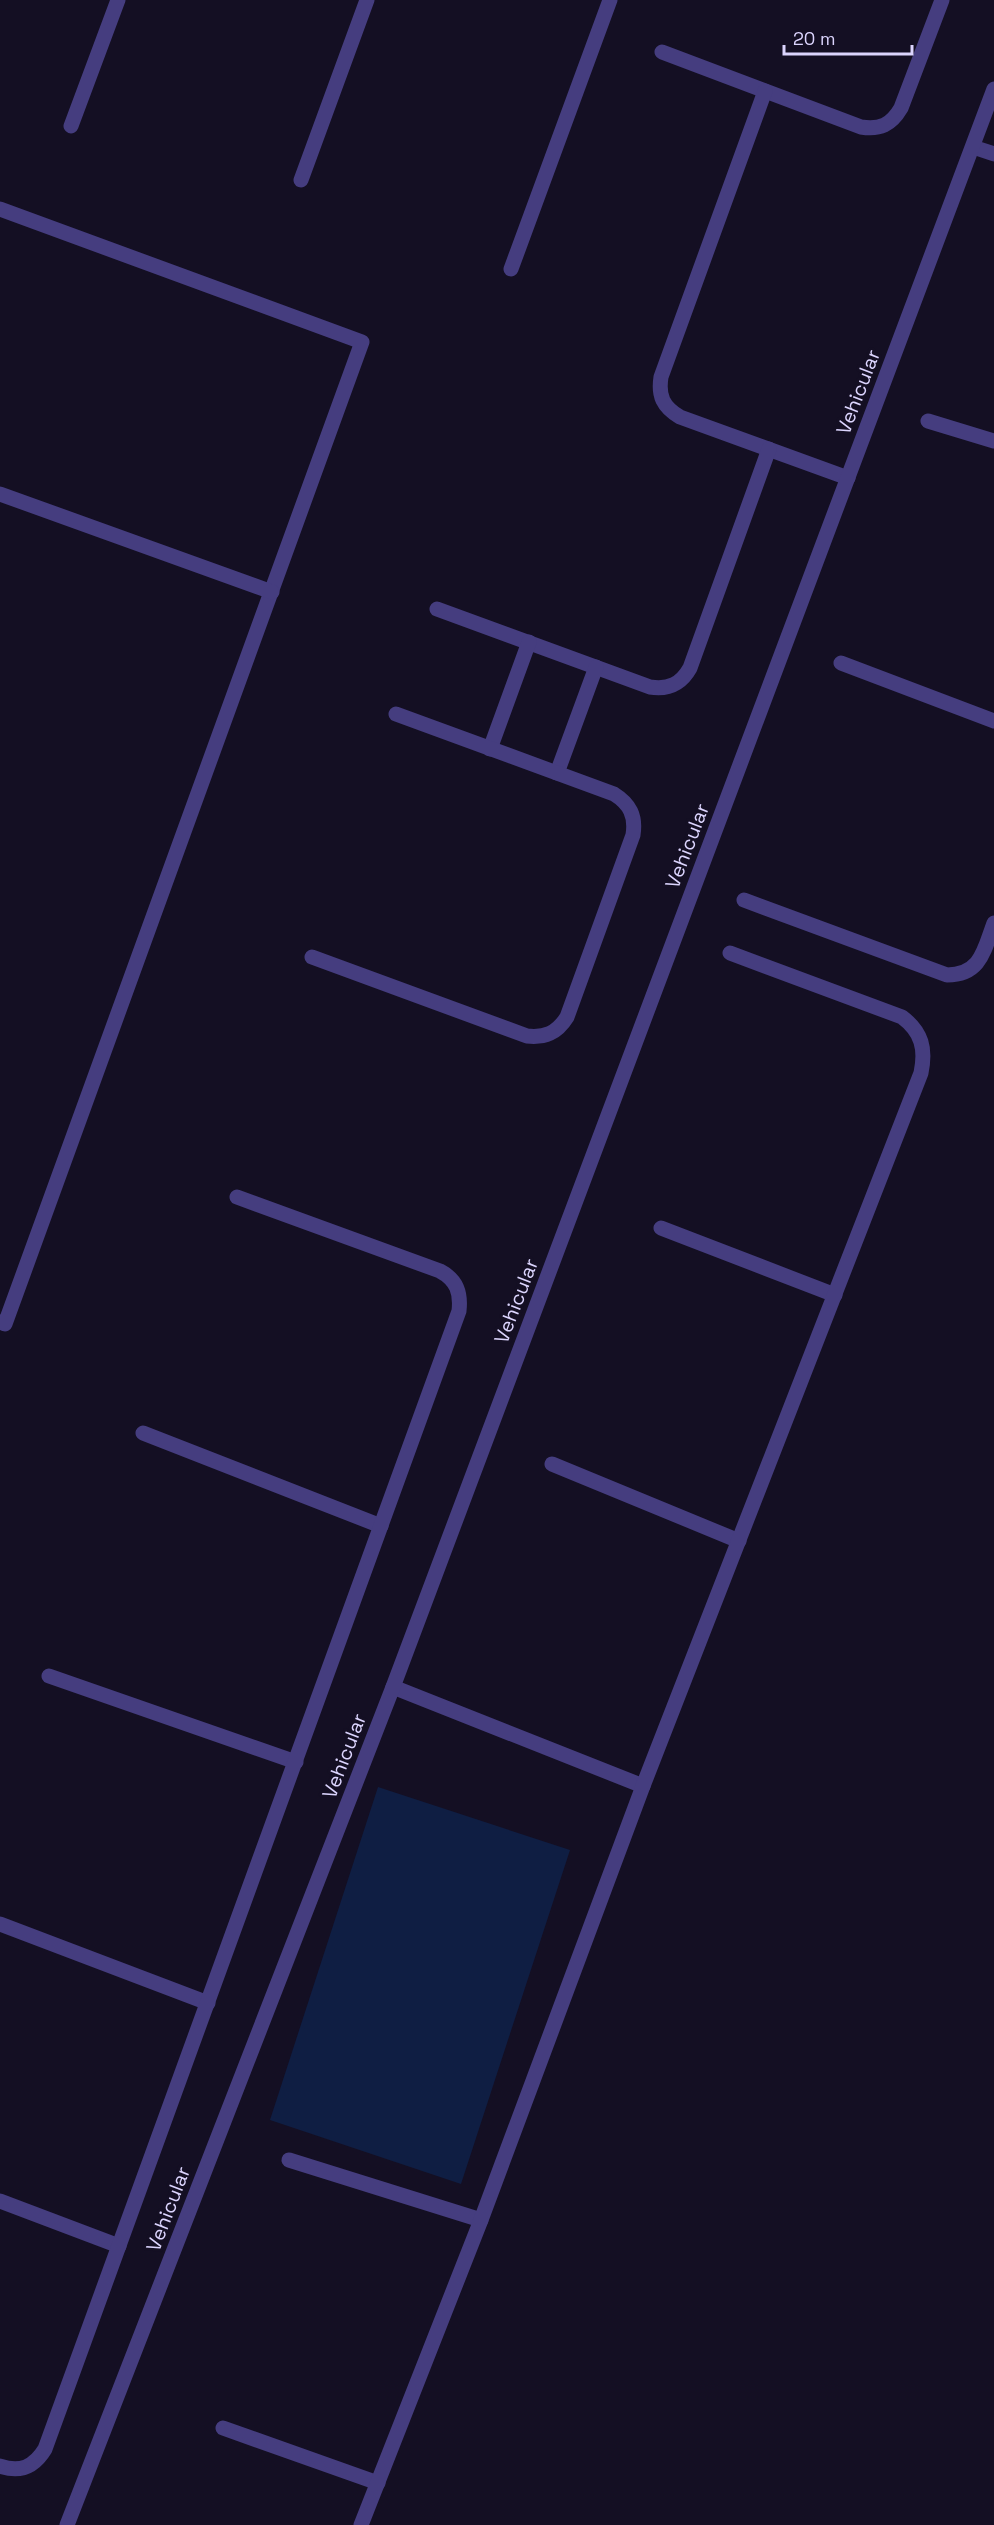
<svg xmlns="http://www.w3.org/2000/svg" width="994" height="2525" font-family="'Space Grotesk',sans-serif">
  <rect width="100%" height="100%" fill="#140f23"/>
  <path fill="#0f1e43" d="M378 1787 570 1850 461 2184 270 2120Z"/>
  <g fill="none" stroke-linecap="round" stroke-linejoin="round">
    <g stroke="#453d7f" stroke-width="15">
      <path d="M662 52 861 127C880 130 891 125 901 108L942 0"/>
      <path d="M765 91 661 377C658 396 663 407 680 417L848 478"/>
      <path d="M71 126 118 0"/>
      <path d="M973 147 994 154"/>
      <path d="M301 180 367 0"/>
      <path d="M0 209 362 342 5 1324 0 1322"/>
      <path d="M511 269 610 0"/>
      <path d="M928 421 994 441"/>
      <path d="M0 494 272 592"/>
      <path d="M437 609 650 687C669 690 681 684 690 668L769 449"/>
      <path d="M841 663 994 721"/>
      <path d="M490 749 529 642"/>
      <path d="M557 773 596 667"/>
      <path d="M744 900 947 975C981 975 984 950 994 923"/>
      <path d="M312 957 527 1036C545 1038 557 1033 567 1017L633 835C636 816 630 804 614 794L396 714"/>
      <path d="M661 1228 835 1295"/>
      <path d="M143 1433 381 1526"/>
      <path d="M552 1464 739 1541"/>
      <path d="M49 1676 296 1762"/>
      <path d="M393 1687 643 1786"/>
      <path d="M0 1924 208 2003"/>
      <path d="M289 2160 481 2220"/>
      <path d="M0 2201 119 2246"/>
      <path d="M223 2428 378 2483"/>
      <path d="M0 2466C20 2473 34 2467 45 2449L459 1311C461 1293 457 1280 440 1271L237 1197"/>
      <path d="M67 2525 393 1687 994 89"/>
      <path d="M361 2525 481 2220 643 1786 921 1073C926 1049 922 1032 902 1017L730 953"/>
    </g>
  </g>
  <g text-anchor="middle" stroke-width="6" stroke-linejoin="round" paint-order="stroke">
    <g font-size="20" fill="#dbd4fd" stroke="#140f23">
      <text transform="translate(858 392) rotate(-69)" y="7">Vehicular</text>
      <text transform="translate(687 846) rotate(-69)" y="7">Vehicular</text>
      <text transform="translate(516 1301) rotate(-69)" y="7">Vehicular</text>
      <text transform="translate(344 1756) rotate(-69)" y="7">Vehicular</text>
      <text transform="translate(168 2209) rotate(-69)" y="7">Vehicular</text>
    </g>
  </g>
  <path d="M784 45v9h128v-9" fill="none" stroke="#dbd4fd" stroke-width="3"/>
  <text x="793" y="45" font-size="18" fill="#dbd4fd" stroke="#140f23" stroke-width="4.5" paint-order="stroke">20 m</text>
</svg>
